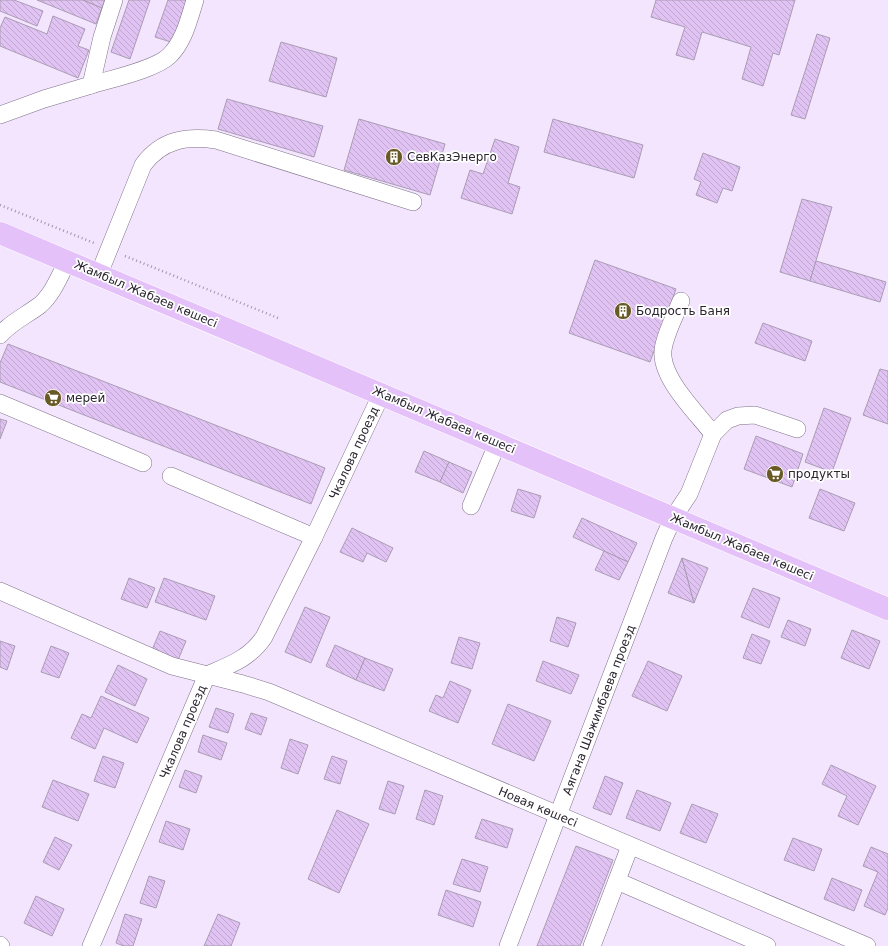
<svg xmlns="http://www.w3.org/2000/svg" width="888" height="946" font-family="'DejaVu Sans',sans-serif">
  <defs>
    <pattern id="building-back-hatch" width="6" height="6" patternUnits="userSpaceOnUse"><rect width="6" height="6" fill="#e0c3f2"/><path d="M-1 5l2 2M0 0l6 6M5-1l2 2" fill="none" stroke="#c0a7d0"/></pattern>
  </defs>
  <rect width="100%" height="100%" fill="#f4e5ff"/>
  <g fill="url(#building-back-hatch)" stroke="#aa9cb4">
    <path d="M0 0H14L43 11 37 26 0 11Z"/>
    <path d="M37 0H83L102 8 96 24Z"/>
    <path d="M83 0H105L102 8Z"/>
    <path d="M129 0H150L130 59 111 52Z"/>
    <path d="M168 0H189L174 43 155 37Z"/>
    <path d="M656 0H795L779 55 773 53 763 86 742 79 751 47 702 32 694 60 676 55 685 27 651 17Z"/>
    <path d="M53 16 85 29 78 46 89 50 78 78 0 46V28L5 17 47 34Z"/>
    <path d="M817 34 830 38 805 119 791 115Z"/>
    <path d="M281 42 337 58 326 97 269 81Z"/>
    <path d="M227 99 323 126 314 157 218 129Z"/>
    <path d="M359 119 445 144 430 195 344 170Z"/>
    <path d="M553 119 643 145 634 178 544 152Z"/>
    <path d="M495 139 519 147 508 183 520 187 512 214 461 198 470 170 483 174Z"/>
    <path d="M703 153 740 167 732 191 723 188 717 203 696 195 701 182 694 179Z"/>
    <path d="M802 199 832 207 810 281 780 272Z"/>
    <path d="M595 260 676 289 650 362 569 333Z"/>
    <path d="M816 261 886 282 880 302 810 281Z"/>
    <path d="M763 323 812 341 805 361 755 343Z"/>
    <path d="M8 344 325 468 311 504 0 382V363Z"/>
    <path d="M880 369 888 371V424L863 415Z"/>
    <path d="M824 408 851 418 832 472 805 462Z"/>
    <path d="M0 419 7 421 0 439Z"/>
    <path d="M756 436 803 454 792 487 744 469Z"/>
    <path d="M424 451 449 462 440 482 415 472Z"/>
    <path d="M449 462 472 472 463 493 440 482Z"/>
    <path d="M518 489 541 496 534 518 511 511Z"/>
    <path d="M820 489 855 503 844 531 809 518Z"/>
    <path d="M582 518 637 543 628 562 573 537Z"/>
    <path d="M352 528 393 548 386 562 367 553 363 562 340 552Z"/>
    <path d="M604 551 628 562 619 580 595 570Z"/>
    <path d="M682 558 694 603 668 593Z"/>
    <path d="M682 558 708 568 694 603Z"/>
    <path d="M129 578 155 588 147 608 121 599Z"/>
    <path d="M164 578 215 596 206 620 155 602Z"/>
    <path d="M753 588 780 598 769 628 741 617Z"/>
    <path d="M305 607 330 617 311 663 285 652Z"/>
    <path d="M557 617 576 623 568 647 550 641Z"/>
    <path d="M788 620 811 629 805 646 781 637Z"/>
    <path d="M852 630 880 641 869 669 841 658Z"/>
    <path d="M160 631 186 641 178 660 152 650Z"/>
    <path d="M752 634 770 641 761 664 743 658Z"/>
    <path d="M459 637 480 643 472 669 451 663Z"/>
    <path d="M0 641 15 646 7 670 0 667Z"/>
    <path d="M335 645 365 658 356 680 326 666Z"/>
    <path d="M51 646 69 653 59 678 41 672Z"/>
    <path d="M365 658 393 669 384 691 356 680Z"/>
    <path d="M543 661 579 675 571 694 536 681Z"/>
    <path d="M648 661 682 676 667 711 632 696Z"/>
    <path d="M118 665 147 679 135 706 105 692Z"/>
    <path d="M450 681 471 690 458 723 429 711 436 695 443 698Z"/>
    <path d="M101 696 149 718 137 743 104 728 95 749 71 738 82 714 91 718Z"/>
    <path d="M508 704 551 721 534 761 492 744Z"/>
    <path d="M216 708 234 714 228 733 209 727Z"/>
    <path d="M251 713 267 718 261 735 245 729Z"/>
    <path d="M203 735 227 743 221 760 198 752Z"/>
    <path d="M290 739 308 745 298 774 281 768Z"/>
    <path d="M103 756 124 763 115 788 94 781Z"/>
    <path d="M332 756 347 761 340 784 324 779Z"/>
    <path d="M831 765 876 786 858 825 838 816 847 796 822 784Z"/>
    <path d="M185 770 202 776 196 793 179 787Z"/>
    <path d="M605 776 623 783 611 815 593 808Z"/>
    <path d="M53 780 89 794 78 821 42 807Z"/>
    <path d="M388 781 404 786 395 814 379 809Z"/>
    <path d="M425 790 443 796 434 825 416 819Z"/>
    <path d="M637 790 671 803 660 831 626 818Z"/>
    <path d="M692 804 718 814 706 843 680 833Z"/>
    <path d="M337 810 369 824 339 893 308 879Z"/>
    <path d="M482 819 513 829 507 848 475 838Z"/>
    <path d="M166 821 190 829 183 850 159 842Z"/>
    <path d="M55 837 72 845 59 870 43 862Z"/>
    <path d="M793 838 822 849 814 871 784 860Z"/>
    <path d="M576 846 613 860 580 946H537Z"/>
    <path d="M871 847 888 854V908L885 915 864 906 878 872 863 866Z"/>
    <path d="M462 859 488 867 480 892 453 884Z"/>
    <path d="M149 876 165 881 156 908 140 903Z"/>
    <path d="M832 878 862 890 854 911 824 899Z"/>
    <path d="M446 890 481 902 473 927 438 915Z"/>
    <path d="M36 896 64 909 52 936 24 923Z"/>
    <path d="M125 914 142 919 133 946H124L116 943Z"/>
    <path d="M218 914 240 923 231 946H204Z"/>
  </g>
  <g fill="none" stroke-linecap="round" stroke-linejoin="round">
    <defs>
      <g id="minor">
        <path d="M91 85C111 79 156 69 169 56 184 42 189 19 195 0"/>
        <path d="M0 115 44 99 91 85 102 37 114 0"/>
        <path d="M99 274 143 165C162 139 187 136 216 140L413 202"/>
        <path d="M681 301C675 316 665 334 663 350 660 378 697 413 713 434"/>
        <path d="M0 335C11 322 27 315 40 305 53 294 60 275 68 260"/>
        <path d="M0 403 143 463"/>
        <path d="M171 476 314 537"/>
        <path d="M471 506 498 442"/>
        <path d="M0 591 172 666 243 684 269 692 867 946"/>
        <path d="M617 881 767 946"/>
        <path d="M0 945 1 946"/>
        <path d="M91 946 207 675C230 665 250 658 264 637L314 537 381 395"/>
        <path d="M508 946 664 538 673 518 689 494 713 434 727 420 738 416 755 415 797 429"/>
        <path d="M592 946 630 846"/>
      </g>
      <path id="major" d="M0 233 888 609"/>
    </defs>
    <use href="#minor" stroke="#7f7188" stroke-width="18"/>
    <use href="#major" stroke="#fff" stroke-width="23"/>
    <g stroke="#9f94a7" stroke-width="2.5" stroke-dasharray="1 3" stroke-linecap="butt">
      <path d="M0 205 94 243"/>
      <path d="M125 256 278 318"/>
    </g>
    <use href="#minor" stroke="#fff" stroke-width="17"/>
    <use href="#major" stroke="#e4c1f9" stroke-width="22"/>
  </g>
  <defs>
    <symbol id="building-disc" viewBox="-11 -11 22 22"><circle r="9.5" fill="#695926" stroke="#fff"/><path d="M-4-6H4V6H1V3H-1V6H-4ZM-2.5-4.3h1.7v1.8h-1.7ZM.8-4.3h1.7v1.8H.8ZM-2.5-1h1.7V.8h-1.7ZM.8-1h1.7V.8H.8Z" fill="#fff"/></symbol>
    <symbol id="supermarket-disc" viewBox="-11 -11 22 22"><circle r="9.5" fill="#695926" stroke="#fff"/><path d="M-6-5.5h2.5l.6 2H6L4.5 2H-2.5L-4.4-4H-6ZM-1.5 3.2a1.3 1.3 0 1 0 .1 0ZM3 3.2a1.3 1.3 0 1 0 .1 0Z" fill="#fff"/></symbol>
  </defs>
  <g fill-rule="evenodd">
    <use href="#building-disc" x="384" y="147" width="20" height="20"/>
    <use href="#building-disc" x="613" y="301" width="20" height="20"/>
    <use href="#supermarket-disc" x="43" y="388" width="20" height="20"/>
    <use href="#supermarket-disc" x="765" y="464" width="20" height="20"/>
  </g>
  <g text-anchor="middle" stroke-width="3.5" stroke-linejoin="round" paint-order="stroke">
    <g font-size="12" fill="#2b252f" stroke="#fff" text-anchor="start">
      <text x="407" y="161">СевКазЭнерго</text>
      <text x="636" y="315">Бодрость Баня</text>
      <text x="66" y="402">мерей</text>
      <text x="788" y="478">продукты</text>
    </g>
    <g font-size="12" fill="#2b252f" stroke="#fff">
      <text transform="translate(146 294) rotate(23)" y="4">Жамбыл Жабаев көшесі</text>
      <text transform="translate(444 420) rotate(23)" y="4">Жамбыл Жабаев көшесі</text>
      <text transform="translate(354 453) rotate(-65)" y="4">Чкалова проезд</text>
      <text transform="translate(742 547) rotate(23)" y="4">Жамбыл Жабаев көшесі</text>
      <text transform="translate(599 710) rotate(-69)" y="4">Аягана Шажимбаева проезд</text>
      <text transform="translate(183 732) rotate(-67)" y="4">Чкалова проезд</text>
      <text transform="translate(538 807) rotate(23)" y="4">Новая көшесі</text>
    </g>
  </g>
</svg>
